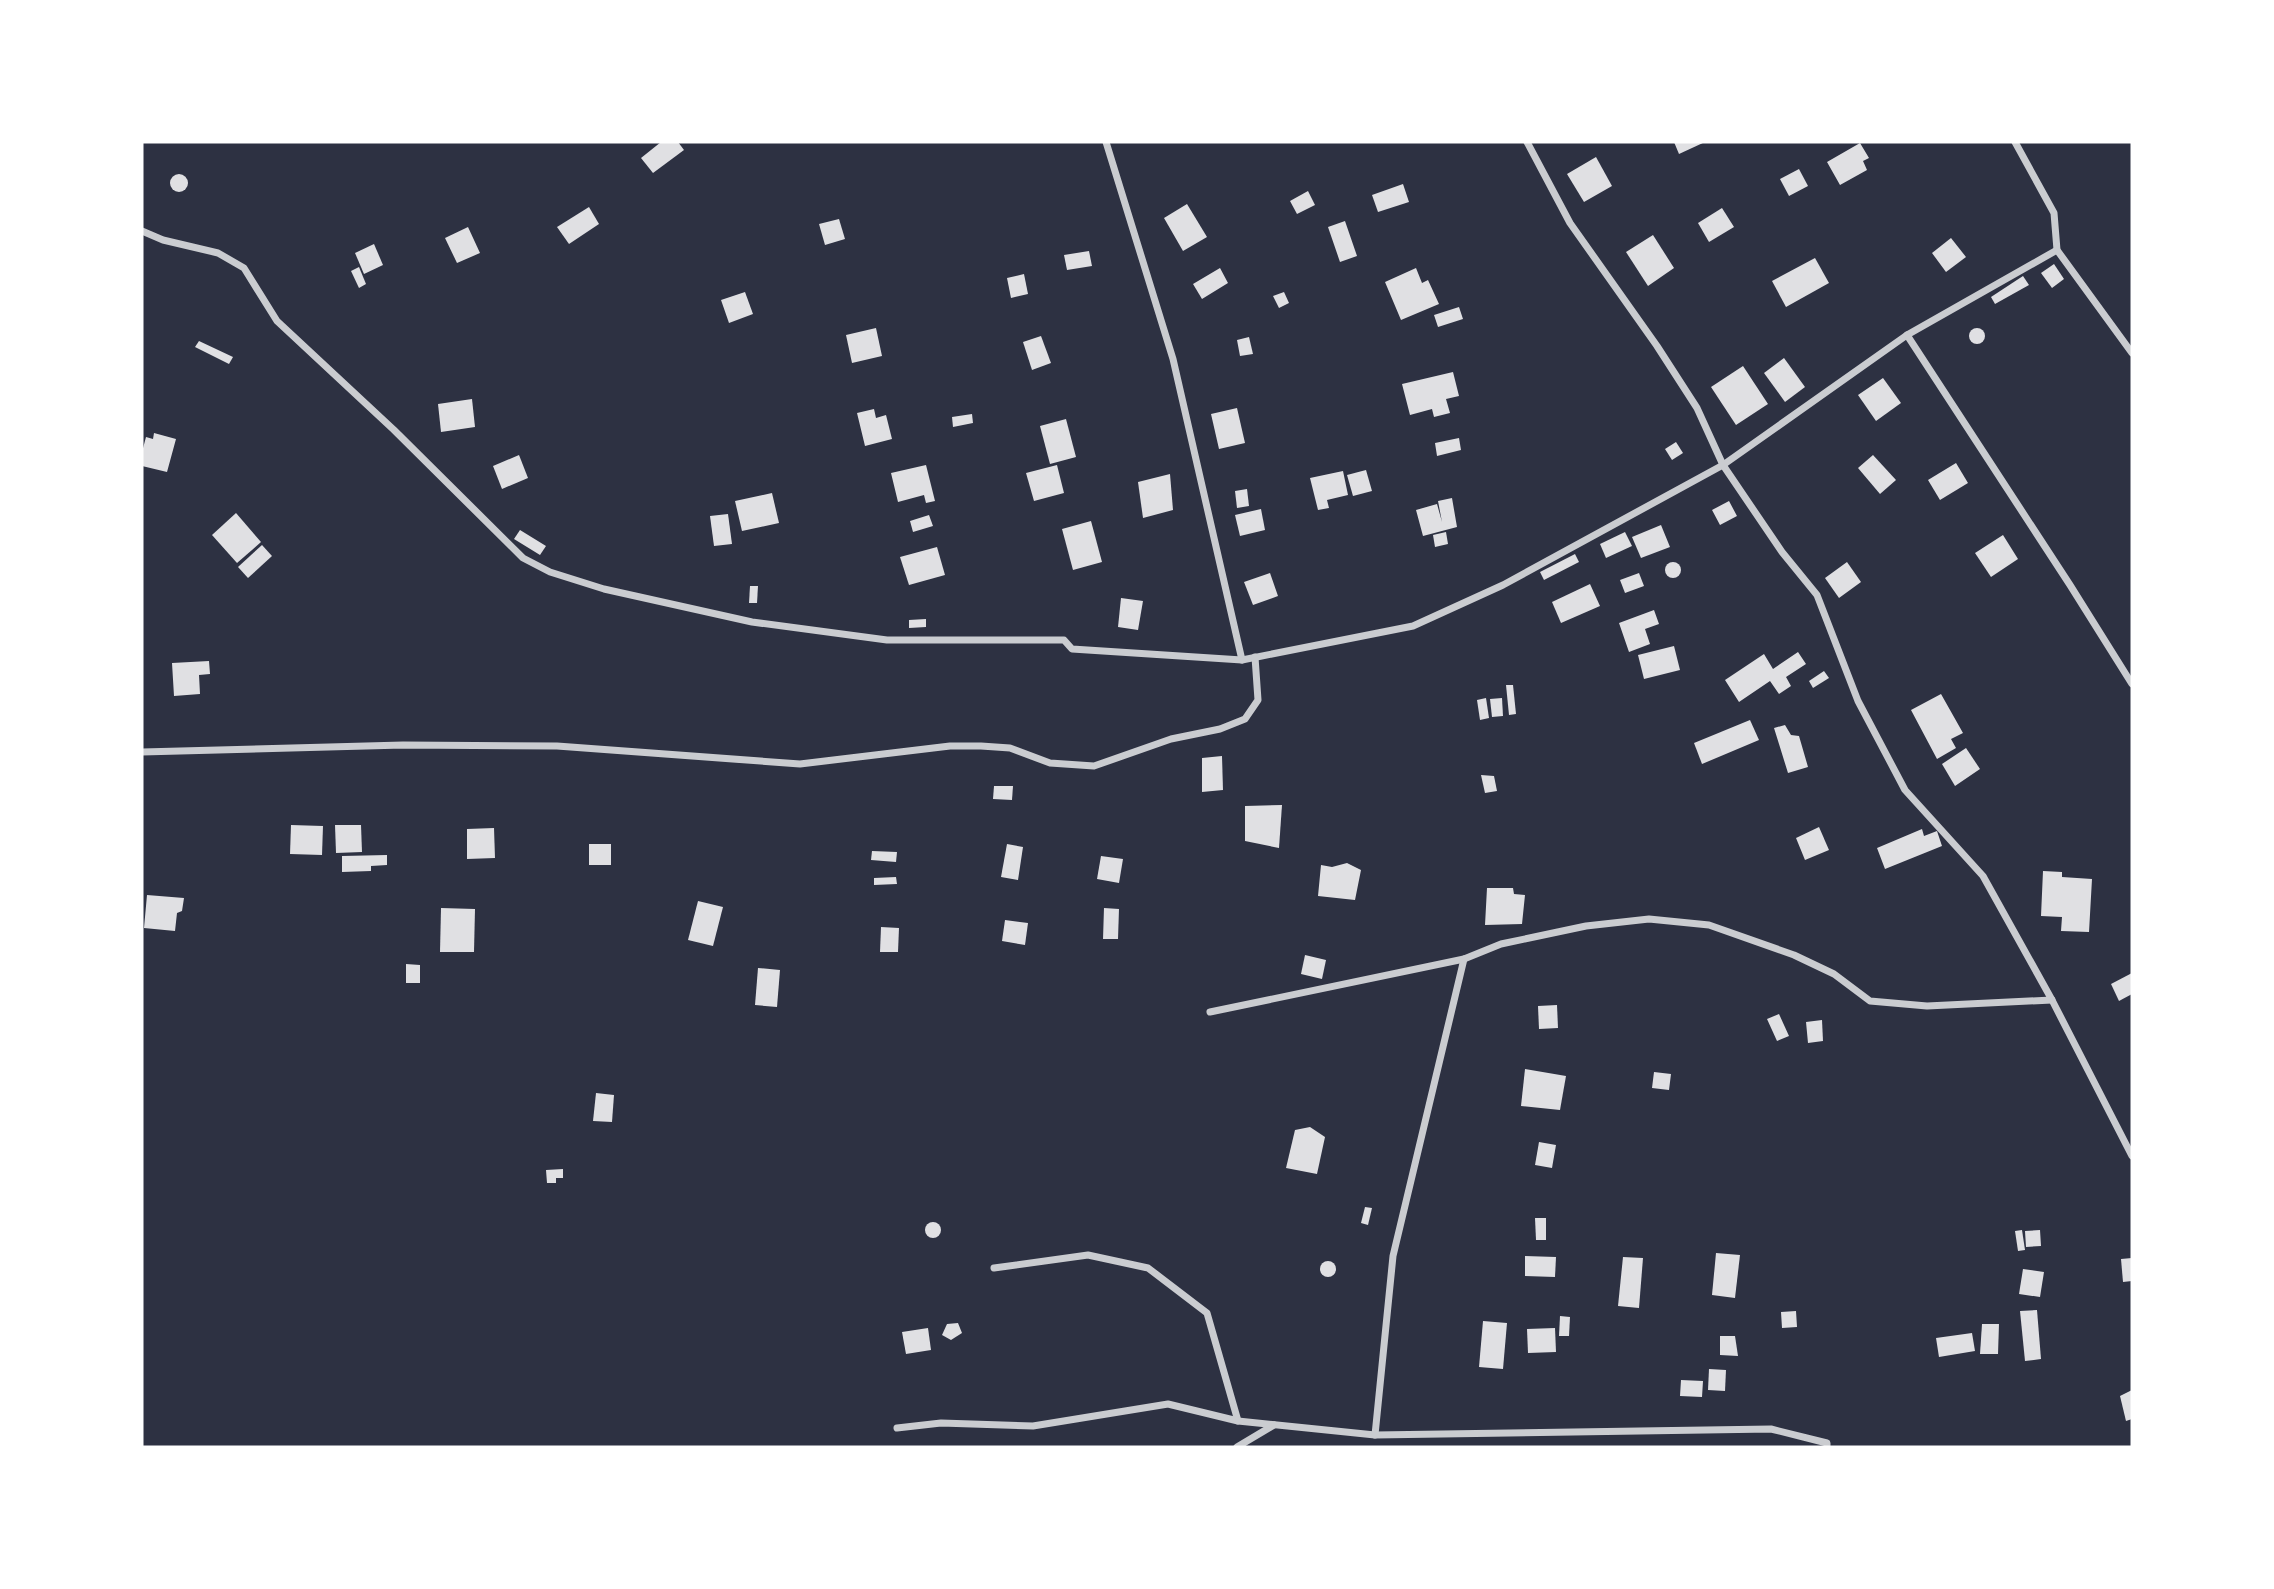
<svg xmlns="http://www.w3.org/2000/svg" width="2274" height="1589" font-family="Quicksand,sans-serif">
  <rect width="100%" height="100%" fill="#2d3142"/>
  <g fill="#e0e0e3">
    <path d="M661 142H678L684 150 653 173 641 158Z"/>
    <path d="M1674 142H1705L1679 154Z"/>
    <path d="M1860 143 1869 158 1863 161 1867 170 1840 185 1827 162Z"/>
    <path d="M1596 157 1612 186 1584 202 1567 174Z"/>
    <path d="M1799 169 1808 186 1789 196 1780 179Z"/>
    <circle cx="179" cy="183" r="9"/>
    <path d="M1403 184 1409 202 1378 212 1372 195Z"/>
    <path d="M1308 191 1315 205 1297 214 1290 201Z"/>
    <path d="M1187 204 1207 237 1183 251 1164 218Z"/>
    <path d="M589 207 599 224 569 244 557 227Z"/>
    <path d="M1722 208 1734 227 1709 242 1698 223Z"/>
    <path d="M839 219 845 239 825 245 819 224Z"/>
    <path d="M1345 221 1357 256 1340 262 1328 227Z"/>
    <path d="M468 227 480 253 457 263 445 238Z"/>
    <path d="M1653 235 1674 268 1648 286 1626 252Z"/>
    <path d="M1951 238 1966 257 1946 272 1932 253Z"/>
    <path d="M374 244 383 265 364 274 355 253Z"/>
    <path d="M1089 251 1092 266 1067 270 1064 255Z"/>
    <path d="M1815 258 1829 283 1786 307 1772 281Z"/>
    <path d="M2054 264 2064 279 2052 288 2041 273Z"/>
    <path d="M359 267 366 284 359 288 351 271Z"/>
    <path d="M1220 268 1228 283 1202 299 1193 284Z"/>
    <path d="M1416 268 1422 283 1428 280 1439 304 1401 320 1385 282Z"/>
    <path d="M1024 274 1028 294 1011 298 1007 278Z"/>
    <path d="M2023 276 2029 285 1995 304 1991 297Z"/>
    <path d="M745 292 753 314 729 323 721 300Z"/>
    <path d="M1284 292 1289 303 1279 308 1273 296Z"/>
    <path d="M1459 307 1463 319 1438 327 1434 315Z"/>
    <circle cx="1977" cy="336" r="8"/>
    <path d="M876 328 882 356 852 363 846 335Z"/>
    <path d="M1041 336 1051 363 1032 370 1023 342Z"/>
    <path d="M1249 337 1253 354 1240 356 1237 340Z"/>
    <path d="M199 341 233 357 229 364 195 347Z"/>
    <path d="M1784 358 1805 387 1785 402 1764 373Z"/>
    <path d="M1743 366 1768 404 1736 425 1711 387Z"/>
    <path d="M1453 372 1459 396 1446 399 1450 413 1434 417 1432 409 1410 415 1402 384Z"/>
    <path d="M1883 378 1901 403 1876 421 1858 395Z"/>
    <path d="M472 399 475 427 441 432 438 404Z"/>
    <path d="M1237 408 1245 443 1219 449 1211 414Z"/>
    <path d="M874 409 876 418 886 415 892 439 865 446 857 413Z"/>
    <path d="M972 414 973 423 953 427 952 417Z"/>
    <path d="M1066 419 1076 457 1050 464 1040 426Z"/>
    <path d="M154 433 176 439 167 472 142 466V452L146 437 153 439Z"/>
    <path d="M1459 438 1461 450 1437 456 1435 443Z"/>
    <path d="M1676 442 1683 453 1672 460 1665 449Z"/>
    <path d="M519 455 528 478 502 489 493 466Z"/>
    <path d="M1873 455 1896 480 1880 494 1858 468Z"/>
    <path d="M1956 463 1968 483 1940 500 1928 480Z"/>
    <path d="M926 465 935 501 926 503 924 495 898 502 891 473Z"/>
    <path d="M1057 465 1064 493 1034 501 1026 473Z"/>
    <path d="M1366 470 1372 491 1353 496 1347 475Z"/>
    <path d="M1343 471 1348 495 1327 500 1329 508 1318 510 1310 478Z"/>
    <path d="M1170 474 1173 510 1143 518 1138 482Z"/>
    <path d="M1247 489 1249 506 1237 508 1235 491Z"/>
    <path d="M772 493 779 523 742 531 735 501Z"/>
    <path d="M1452 498 1457 527 1423 536 1416 510 1437 504 1442 522 1438 501Z"/>
    <path d="M1729 501 1737 516 1720 525 1712 510Z"/>
    <path d="M1261 509 1265 530 1240 536 1235 515Z"/>
    <path d="M236 513 261 542 237 563 212 535Z"/>
    <path d="M728 514 732 544 714 546 710 516Z"/>
    <path d="M929 515 933 526 913 532 910 521Z"/>
    <path d="M1091 521 1102 562 1073 570 1062 529Z"/>
    <path d="M1661 525 1670 547 1641 558 1632 537Z"/>
    <path d="M520 530 546 546 540 555 514 539Z"/>
    <path d="M1446 532 1448 544 1435 547 1433 535Z"/>
    <path d="M1625 532 1632 546 1606 558 1600 544Z"/>
    <path d="M2003 535 2018 559 1991 577 1975 553Z"/>
    <path d="M262 545 272 556 248 578 238 567Z"/>
    <path d="M937 547 945 575 909 585 900 557Z"/>
    <path d="M1575 554 1579 562 1544 580 1540 572Z"/>
    <path d="M1847 562 1861 582 1839 598 1825 578Z"/>
    <circle cx="1673" cy="570" r="8"/>
    <path d="M1270 573 1278 596 1253 605 1244 582Z"/>
    <path d="M1639 573 1644 586 1625 593 1620 580Z"/>
    <path d="M1590 584 1600 606 1561 623 1552 602Z"/>
    <path d="M750 586H758L757 603H749Z"/>
    <path d="M1121 598 1143 601 1138 630 1118 627Z"/>
    <path d="M1654 610 1659 624 1645 629 1650 644 1629 652 1619 623Z"/>
    <path d="M926 619V627L909 628V620Z"/>
    <path d="M1674 646 1680 670 1644 679 1638 655Z"/>
    <path d="M1798 652 1806 664 1786 677 1791 686 1779 694 1770 681 1739 702 1725 680 1764 654 1773 669Z"/>
    <path d="M209 661 210 674 199 675 200 694 174 696 172 663Z"/>
    <path d="M1824 671 1829 678 1813 688 1809 681Z"/>
    <path d="M1506 685H1513L1516 714 1509 715Z"/>
    <path d="M1941 694 1963 733 1951 739 1956 748 1937 759 1911 710Z"/>
    <path d="M1486 698 1489 718 1480 720 1477 700Z"/>
    <path d="M1502 698 1503 716 1492 717 1490 699Z"/>
    <path d="M1750 720 1759 740 1702 764 1694 743Z"/>
    <path d="M1785 725 1791 735 1799 736 1808 767 1788 773 1774 728Z"/>
    <path d="M1966 748 1980 769 1955 786 1942 764Z"/>
    <path d="M1222 756 1223 790 1202 792V758Z"/>
    <path d="M1481 775 1494 776 1497 791 1485 793Z"/>
    <path d="M994 786H1013L1012 800 993 799Z"/>
    <path d="M1282 805 1279 848 1245 841V806Z"/>
    <path d="M291 825 323 826 322 855 290 854Z"/>
    <path d="M335 825H361L362 852 336 853Z"/>
    <path d="M1819 827 1829 850 1805 860 1796 838Z"/>
    <path d="M494 828 495 858 467 859V829Z"/>
    <path d="M1922 829 1924 836 1937 831 1942 846 1885 869 1877 848Z"/>
    <rect x="589" y="844" width="22" height="21"/>
    <path d="M1007 844 1023 847 1018 880 1001 877Z"/>
    <path d="M872 851 897 852 896 862 871 860Z"/>
    <path d="M387 855V865L371 866V871L342 872V856Z"/>
    <path d="M1101 856 1123 859 1119 883 1097 879Z"/>
    <path d="M1347 863 1361 870 1355 900 1318 896 1321 865 1332 867Z"/>
    <path d="M2043 871 2062 872V877L2092 879 2089 932 2061 931 2062 917 2041 916Z"/>
    <path d="M896 877 897 884 874 885V878Z"/>
    <path d="M1487 888H1513L1514 894 1525 895 1522 924 1485 925Z"/>
    <path d="M147 895 184 898 182 911 177 913 175 931 144 928Z"/>
    <path d="M698 901 723 907 713 946 688 940Z"/>
    <path d="M441 908 475 909 474 952H440Z"/>
    <path d="M1104 908 1119 909 1118 939H1103Z"/>
    <path d="M1005 920 1028 923 1025 945 1002 941Z"/>
    <path d="M881 927 899 928 898 952H880Z"/>
    <path d="M1305 955 1326 960 1322 979 1301 974Z"/>
    <path d="M406 964 420 965V983H406Z"/>
    <path d="M758 968 780 970 777 1007 755 1005Z"/>
    <path d="M2132 973V994L2119 1001 2111 984Z"/>
    <path d="M1557 1005 1558 1028 1539 1029 1538 1006Z"/>
    <path d="M1779 1014 1789 1036 1777 1041 1767 1019Z"/>
    <path d="M1822 1020 1823 1041 1808 1043 1806 1022Z"/>
    <path d="M1525 1069 1566 1076 1560 1110 1521 1106Z"/>
    <path d="M1654 1072 1671 1074 1669 1090 1652 1088Z"/>
    <path d="M596 1093 614 1095 612 1122 593 1121Z"/>
    <path d="M1310 1127 1325 1137 1317 1174 1286 1168 1295 1130Z"/>
    <path d="M1539 1142 1556 1145 1552 1168 1535 1165Z"/>
    <path d="M563 1169V1178H556V1183H547L546 1170Z"/>
    <path d="M1365 1207 1372 1208 1368 1225 1361 1223Z"/>
    <path d="M1535 1218H1546V1240H1536Z"/>
    <circle cx="933" cy="1230" r="8"/>
    <path d="M2022 1230 2025 1250 2018 1251 2015 1231Z"/>
    <path d="M2040 1230 2041 1246 2026 1247 2025 1231Z"/>
    <path d="M1716 1253 1740 1255 1735 1298 1712 1295Z"/>
    <path d="M1525 1256 1556 1257 1555 1277 1525 1276Z"/>
    <path d="M1623 1257 1643 1258 1639 1308 1618 1306Z"/>
    <path d="M2132 1258V1281L2123 1282 2121 1259Z"/>
    <circle cx="1328" cy="1269" r="8"/>
    <path d="M2023 1269 2044 1272 2040 1297 2019 1294Z"/>
    <path d="M2037 1310 2041 1359 2025 1361 2020 1311Z"/>
    <path d="M1796 1311 1797 1327 1782 1328 1781 1312Z"/>
    <path d="M1560 1316 1570 1317 1569 1336H1559Z"/>
    <path d="M1483 1321 1507 1323 1503 1369 1479 1367Z"/>
    <path d="M958 1323 962 1333 951 1340 942 1335 947 1324Z"/>
    <path d="M1982 1324H1999L1998 1354H1980Z"/>
    <path d="M928 1328 931 1350 906 1354 902 1332Z"/>
    <path d="M1555 1328 1556 1352 1528 1353 1527 1329Z"/>
    <path d="M1972 1333 1975 1351 1939 1357 1936 1338Z"/>
    <path d="M1720 1336H1735L1738 1356 1720 1355Z"/>
    <path d="M1709 1369 1726 1370 1725 1391 1708 1390Z"/>
    <path d="M1681 1380 1703 1381 1702 1397 1680 1396Z"/>
    <path d="M2132 1390V1419L2126 1421 2120 1396Z"/>
  </g>
  <g fill="none" stroke-linecap="round" stroke-linejoin="round">
    <g stroke="#caccd0" stroke-width="7">
      <path d="M1106 142 1173 359 1242 660"/>
      <path d="M1527 142 1570 223 1657 346 1697 408 1723 465 1782 552 1817 595 1858 701 1905 790 1983 876 2052 1000 2132 1156"/>
      <path d="M2015 142 2054 213 2057 250 2132 353"/>
      <path d="M142 231 163 240 218 253 244 268 277 321 394 430 523 558 550 572 604 589 752 622 887 640H1064L1072 649 1242 660 1413 626 1503 585 1723 465 1907 335 2057 250"/>
      <path d="M1907 335 2070 585 2132 684"/>
      <path d="M142 752 403 745 557 746 800 764 950 746H981L1010 748 1050 763 1094 766 1171 739 1220 729 1245 719 1258 700 1255 657"/>
      <path d="M1210 1012 1464 959 1501 944 1586 926 1649 919 1709 925 1794 955 1834 974 1870 1001 1927 1006 2052 1000"/>
      <path d="M994 1268 1088 1255 1148 1268 1207 1313 1238 1421"/>
      <path d="M897 1428 941 1423 1033 1426 1168 1404 1238 1421 1375 1435 1771 1429 1827 1443V1447"/>
      <path d="M1375 1435 1393 1256 1464 959"/>
      <path d="M1237 1447 1274 1425"/>
    </g>
  </g>
  <rect width="2274" height="1589" fill="none" stroke="#ffffff" stroke-width="287"/>
</svg>
